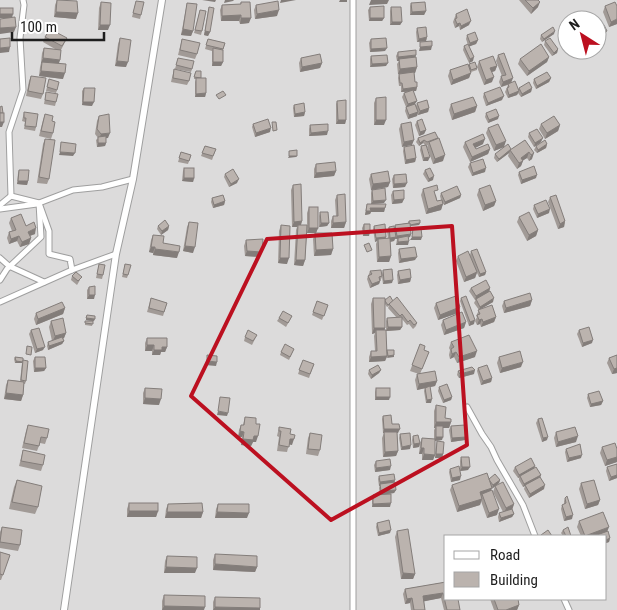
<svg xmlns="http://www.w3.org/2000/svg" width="617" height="610" font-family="'Roboto Condensed',sans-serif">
  <rect width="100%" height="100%" fill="#eeeae5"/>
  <path fill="#dcdbdb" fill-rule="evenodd" d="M0 0H617V610H0ZM567 20H597V50H567ZM446 536H606V599H446Z"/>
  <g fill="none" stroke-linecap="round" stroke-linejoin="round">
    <defs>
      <g id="minor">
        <path d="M23 0 24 5 20 38 23 90 9 132 11 196 39 203 49 231V254L70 259 72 270"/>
        <path d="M0 205 11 196"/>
        <path d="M0 209 37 204"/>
        <path d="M0 258 9 266 44 282"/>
        <path d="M0 280 7 269 41 237 39 203 73 190 102 187 133 179"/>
        <path d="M0 302 72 270 116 254"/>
        <path d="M467 407 482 434 491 447 497 460 523 505 535 536"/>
        <path d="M564 599 569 610"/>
        <path d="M353 610V0"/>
      </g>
      <path id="tertiary" d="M64 610 116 254 133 179 162 0"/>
    </defs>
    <use href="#minor" stroke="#9f9f9f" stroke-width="7"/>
    <use href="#tertiary" stroke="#9f9f9f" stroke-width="8"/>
    <use href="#minor" stroke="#fff" stroke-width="5"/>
    <use href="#tertiary" stroke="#fff" stroke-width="6"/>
  </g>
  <g fill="#a19a96">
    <path d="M57 0 76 19 54 17 55 5Z"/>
    <path d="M519 0H538V7L531 14Z"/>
    <path d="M136 1 141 15 140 19 132 17Z"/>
    <path d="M101 2 108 30H98L99 8Z"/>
    <path d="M241 2 249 23 240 24 239 21H221L220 10 222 5 240 4Z"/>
    <path d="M187 3 193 31 191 36 181 35 186 8Z"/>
    <path d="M411 3 426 11 424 15H410V6Z"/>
    <path d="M256 5 277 16 255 19 254 10Z"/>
    <path d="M605 6 617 24 609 27 603 12Z"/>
    <path d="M209 7 210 32 208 36 204 35 208 11Z"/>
    <path d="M370 7 384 18 382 21H369L368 10Z"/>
    <path d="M391 7 402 22 400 25H390V11Z"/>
    <path d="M200 10 202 31 201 35 194 33Z"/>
    <path d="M456 14 469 25 460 30 459 26 455 28 453 22Z"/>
    <path d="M417 28 427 37 426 41 417 42 416 32Z"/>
    <path d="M554 34 542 42 540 39 541 35Z"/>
    <path d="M467 35 478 40 476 44 469 46 473 61 469 63 463 50 464 46 468 45 466 39Z"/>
    <path d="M45 37 67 38 61 50 59 64 63 79 39 76 40 67 41 63 42 53 44 48 55 49 43 42Z"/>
    <path d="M120 38 126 67 115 66 118 44Z"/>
    <path d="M182 39 197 54 195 59 178 55Z"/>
    <path d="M208 39 225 43 223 51V62L221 66H212V51L205 49Z"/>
    <path d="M371 39 385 51 370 52 369 43Z"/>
    <path d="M545 41 558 49 557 53 552 56 544 45Z"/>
    <path d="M398 52 416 57 417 67 415 73H414L415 82 417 87 416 91H413L415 104 416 106 417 103 429 108 428 112 418 115V113L417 116 408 119 405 111 406 107 402 97 404 93 408 92H401V86H399L398 78 399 74H398L397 64 399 61H397L396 56Z"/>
    <path d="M498 55 512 83 518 90 519 88H532L531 92 521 97 518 93 517 95 508 98 505 92 508 85 501 87 499 82 501 76H502L496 61Z"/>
    <path d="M371 56 386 66 370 67V59Z"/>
    <path d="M549 57 547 62 527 76 518 64 520 59Z"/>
    <path d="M178 58 192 69 191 72 175 69Z"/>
    <path d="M301 58 322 63 320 68 300 72 299 63Z"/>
    <path d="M479 61 497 66 495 71 492 72V82L484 85 477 67Z"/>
    <path d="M469 64 477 68V70L471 72 469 78 451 85 448 76 450 70 469 66Z"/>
    <path d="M174 69 189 81 187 85 171 82Z"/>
    <path d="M195 72 201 78 206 93 205 97H195V82L196 79H194Z"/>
    <path d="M31 76 43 94 41 99 26 96 29 81Z"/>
    <path d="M551 78 549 82 536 89 533 83 534 79Z"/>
    <path d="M49 79 57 90 56 93 46 91Z"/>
    <path d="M84 88 92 106 82 105V91Z"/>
    <path d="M46 92 56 102 55 106 44 104Z"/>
    <path d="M484 93 502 100 486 106 483 97Z"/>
    <path d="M376 98 384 125H374V103Z"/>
    <path d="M337 101 346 120 345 124H336V104Z"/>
    <path d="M451 104 477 106 475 112 452 120 449 110Z"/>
    <path d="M294 105 305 112 304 116 294 117 293 108Z"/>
    <path d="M24 112 36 127 35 131 24 129 25 122 22 121Z"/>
    <path d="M486 113 498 119 488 123 485 117Z"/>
    <path d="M45 114 52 121 53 133 51 139 39 136 43 120Z"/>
    <path d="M99 116 108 138H106V143L105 146 97 147 96 140 98 138 95 134 97 121Z"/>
    <path d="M417 121 426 130 424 134 419 136 415 125Z"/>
    <path d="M253 124 270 132 255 137 252 127Z"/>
    <path d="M401 124 414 140 402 147 399 129Z"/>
    <path d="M541 124 560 125 558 131 545 139 539 129Z"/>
    <path d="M310 125 327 135 309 136V129Z"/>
    <path d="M488 128 504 147 494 151 486 133Z"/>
    <path d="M435 132 443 161 433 164 427 147 428 145 426 146 428 161H423L420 150 421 146 425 145 423 143 419 146 416 142 418 138Z"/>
    <path d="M529 133 541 142 534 147 528 137Z"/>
    <path d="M45 139 49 179 47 184 37 183 43 144Z"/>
    <path d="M525 140 532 159 529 161 527 158 523 160 521 166 517 169 508 156 509 153 497 162 494 158 495 154 511 150Z"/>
    <path d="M465 142 483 144 475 148 476 149H490L488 154 470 162 463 147Z"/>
    <path d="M547 144 546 148 537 153 534 150 536 146Z"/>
    <path d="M205 146 216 149 212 160 201 156Z"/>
    <path d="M404 147 416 158 415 162 405 164 403 151Z"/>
    <path d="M181 152 191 155 188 164 178 162Z"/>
    <path d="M470 163 485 172 472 176 468 167Z"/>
    <path d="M316 164 336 171 334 176 314 178V169Z"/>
    <path d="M184 168 194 178 193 182 182 181 183 171Z"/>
    <path d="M19 170 28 181 27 185 17 184 18 173Z"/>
    <path d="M425 170 433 180 428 182 423 174Z"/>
    <path d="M519 172 536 178 521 184 518 175Z"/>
    <path d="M225 174 237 183 229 187 224 177Z"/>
    <path d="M371 174 390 182 388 187 375 189 384 203 373 204 385 208 384 212H371L370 214 365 215 366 208 367 204H371V193L372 190H371L369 179Z"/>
    <path d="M394 175 405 187 393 188 392 179Z"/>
    <path d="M293 185 302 221 301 225H307V213L309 207 318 228 316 233H307L305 260 303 266 294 265 296 230 297 227H292L291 190Z"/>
    <path d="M423 189 436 195 437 201 441 200 440 196 441 193 461 195 460 198 444 205 443 203 441 210 426 214 421 195Z"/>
    <path d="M479 189 496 201 494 206 483 211 477 195Z"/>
    <path d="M393 191 404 199 402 203 392 204 391 195Z"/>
    <path d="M337 195 346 222 344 228H331V221L333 216H336L335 200Z"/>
    <path d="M550 197 565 221 564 227 558 229 548 202Z"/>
    <path d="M212 198 225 201 224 205 213 208 211 202Z"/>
    <path d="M534 205 549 213 537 218 533 209Z"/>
    <path d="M320 212 329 223 327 226 319 227V216Z"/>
    <path d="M519 217 538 230 536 236 527 241 517 222Z"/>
    <path d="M11 218 26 226 35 234 30 236 31 238 29 244 20 247 17 241 9 244 7 238 9 232 12 231 9 223Z"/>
    <path d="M409 221 420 223 419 225 410 226 411 234 410 237 408 238V245H396L397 239H395V238L394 241 390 242 391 256 389 262H377L376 244 377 241 375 242 373 229 374 226 386 239 388 238 387 231 389 227 394 228 395 225 408 223Z"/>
    <path d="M189 222 193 253 183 251 187 227Z"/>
    <path d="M364 224 369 236H363L362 228Z"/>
    <path d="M281 225 287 264 278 263 279 231Z"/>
    <path d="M158 226H169L168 230 161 235 157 229Z"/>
    <path d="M315 233 333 249 331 255 314 256 313 239Z"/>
    <path d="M153 235 163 243 177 258 153 255V253L149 252 151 240Z"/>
    <path d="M246 240 260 257 245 256 244 246Z"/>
    <path d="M399 249 415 260 399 263 398 253Z"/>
    <path d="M471 251 486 272 485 275 479 277 477 273 475 278 464 282 456 261 458 256 470 255Z"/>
    <path d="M99 264 103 275 102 279 96 278Z"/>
    <path d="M125 264 128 275 127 278 122 277Z"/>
    <path d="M383 270 392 283 383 284 382 277 379 284 370 288 367 279 370 271 382 274Z"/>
    <path d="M398 271 411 278 410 282 398 284 397 275Z"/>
    <path d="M72 276 80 280 77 285 71 280Z"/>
    <path d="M89 287 94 299H87V290Z"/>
    <path d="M471 288H490L489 292 493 302 479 310 496 317 494 322 481 327 480 324 477 325 475 321 477 317 476 316 479 310 474 303 476 299 475 300 469 291Z"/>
    <path d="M151 298 167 303 163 316 147 312Z"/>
    <path d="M373 298 393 301 417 323 416 326 413 329 409 324 407 325 402 319V327L400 330 386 331V321L387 318H397L388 308 389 306 387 307 385 304V330L387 351 394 355V357H387L385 361 369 362V357L371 351H375L374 336 375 333 372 334 371 304Z"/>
    <path d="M461 298 474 324 469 326 460 301Z"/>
    <path d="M532 300 530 306 504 313 502 306 504 301Z"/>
    <path d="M317 301 328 305 322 320 312 315Z"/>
    <path d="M436 303 460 307 458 313 438 320 434 308Z"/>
    <path d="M65 308 63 314 36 325 34 319 36 313Z"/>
    <path d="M87 315 94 321H93L92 326 85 325V321H92L86 320Z"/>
    <path d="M292 316 286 327 277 321 279 318Z"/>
    <path d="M443 320 466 322 464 328 444 335 441 325Z"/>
    <path d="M51 321 66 333 64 338 63 339 64 341 62 344 48 350 47 346 48 342 52 341 49 327Z"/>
    <path d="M31 330 43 350 35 353 29 334Z"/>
    <path d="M579 330 592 343 582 347 577 334Z"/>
    <path d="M257 335 252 345 244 341 245 337Z"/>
    <path d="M147 338 167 347 165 352H161L160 355H152V351H145V343Z"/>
    <path d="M451 342 475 357 457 363 454 357 450 359 449 355 450 350 449 348Z"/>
    <path d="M420 344 424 350 429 352 420 374 437 381 435 386 430 387 431 403H426L424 391 425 388 417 390 415 380 417 374H419L410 371Z"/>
    <path d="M294 349 289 360 280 355 281 352Z"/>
    <path d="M617 355V373L612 374 607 363 609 358Z"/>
    <path d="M15 357 23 358 26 381 25 384H24L23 395 21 401 4 399 6 385 8 380 20 381 22 363H15L14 359Z"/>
    <path d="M35 357 46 368 44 371 34 372 33 361Z"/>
    <path d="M499 357 521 367 500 373 497 363Z"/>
    <path d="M303 360 314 364 309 378 298 374Z"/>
    <path d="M478 368 492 378 491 382 481 385 477 371Z"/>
    <path d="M369 370H381L379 373 371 379 368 374Z"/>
    <path d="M458 371 474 374 459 378 457 375Z"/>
    <path d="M439 387 452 397 451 400 443 403 438 391Z"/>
    <path d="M145 388 159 405 143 404V393Z"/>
    <path d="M376 388 389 400H375V392Z"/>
    <path d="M588 394 603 401 601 405 590 407 587 398Z"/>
    <path d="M436 405 445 418 451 422 449 428H443L442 440 435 441V455L433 460H422V454H419L420 444 419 447 413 448 412 440 413 436 420 443 422 438 434 439V430L435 428H434V411Z"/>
    <path d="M383 416 398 433H397L398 451 396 456 383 457 382 438 384 433H383L382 419Z"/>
    <path d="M245 417 256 424V442H253L251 446 241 445 242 437H238L239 430 241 425H243Z"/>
    <path d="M538 419 547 440 542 442 536 423Z"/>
    <path d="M28 425 47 438 45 444 40 443 37 451 22 448 26 431Z"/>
    <path d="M451 426 466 437 465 440 451 442 449 430Z"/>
    <path d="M279 427 290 434 292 445 289 444 287 452 277 451 279 437 277 436Z"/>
    <path d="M556 432 576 442 556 447 554 438Z"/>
    <path d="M310 433 320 450 318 456 306 454 308 438Z"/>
    <path d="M400 434 410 449 401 450 399 438Z"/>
    <path d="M437 441 443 454 442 458H435L436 445Z"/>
    <path d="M602 447 617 449V462L605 466 600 453Z"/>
    <path d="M566 449 581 458 567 462 565 452Z"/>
    <path d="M23 450 43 465 41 471 19 466Z"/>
    <path d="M461 457 468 470 460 471V461Z"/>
    <path d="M376 461 390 470 375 472 374 465Z"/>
    <path d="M617 464V478L609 481 606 471 607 467Z"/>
    <path d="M515 467 534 468 541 475 540 477 544 489 529 498 524 489 525 486 523 487 519 480V478H518L513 471Z"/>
    <path d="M450 469 460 480 451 482 449 472Z"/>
    <path d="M379 476 394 482 396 490 394 493 382 495 390 507H372V499L373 495H380L379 488 380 485 379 486 378 479Z"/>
    <path d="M489 479 500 480 499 483 491 489V490L497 515 487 518 481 501 480 505 457 512 450 490 452 485Z"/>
    <path d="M17 480 38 507 35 514 9 509 14 487Z"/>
    <path d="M581 483 600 500 598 505 585 509 579 489Z"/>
    <path d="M495 486 514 504 512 510 514 514 512 517 499 522 498 517 499 513 503 512 493 492Z"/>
    <path d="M565 498 572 519 564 521 561 509 562 505 564 504V501Z"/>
    <path d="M129 503 158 511 156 517H127V509Z"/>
    <path d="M168 504 203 512 201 518H165L166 509Z"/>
    <path d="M218 504 247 518H215L216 509Z"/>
    <path d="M579 521 607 531 610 538 609 542 606 543V536H581L577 527Z"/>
    <path d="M377 523 390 533 378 536 376 527Z"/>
    <path d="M2 527 20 545 18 551 0 548V532Z"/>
    <path d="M563 530 571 536H563L561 533Z"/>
    <path d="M397 531 415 574 413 579H401L395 537Z"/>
    <path d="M0 552 10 555 1 580H0Z"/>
    <path d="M215 554 257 567 255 572 213 570V560Z"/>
    <path d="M167 556 195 573H164L165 561Z"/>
    <path d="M446 582 460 610H444L441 598 424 601 425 610H411L410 603 405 604 403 594 405 589Z"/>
    <path d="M164 595 204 610H162V601Z"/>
    <path d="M215 597 260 608V610H213V602Z"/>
    <path d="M490 599H518L519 605 517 610H494Z"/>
  </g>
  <g fill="#837d7a">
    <path d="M202 0H216L215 2Z"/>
    <path d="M225 0H234L233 1 224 3Z"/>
    <path d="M281 0H296L280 3Z"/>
    <path d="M340 0H347V2H339Z"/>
    <path d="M371 0H389L387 4 369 5Z"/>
    <path d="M540 2 538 7 531 14 533 8Z"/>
    <path d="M279 10 277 16 255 19 257 14Z"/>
    <path d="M426 11 424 15H410L412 12Z"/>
    <path d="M56 12 78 13 76 19 54 17Z"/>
    <path d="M0 14H13L12 18H0Z"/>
    <path d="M241 15 239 21H221L222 16Z"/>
    <path d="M241 18H251L249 23 240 24Z"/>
    <path d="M370 18H384L382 21H369Z"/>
    <path d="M617 19V24L609 27 611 22Z"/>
    <path d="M471 21 469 25 460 30 461 26Z"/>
    <path d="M392 22H402L400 25H390Z"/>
    <path d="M460 23 459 26 455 28 457 24Z"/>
    <path d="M100 25H110L108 30H98Z"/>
    <path d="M16 27 14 32 0 34V28Z"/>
    <path d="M183 29 193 31 191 36 181 35Z"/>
    <path d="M205 31 210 32 208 36 204 35Z"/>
    <path d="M555 31 554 34 542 42 544 39Z"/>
    <path d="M607 31 605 34 597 39V36Z"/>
    <path d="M427 37 426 41 417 42 419 39Z"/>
    <path d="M478 40 476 44 468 47 470 43Z"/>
    <path d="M432 46 431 50 419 51 420 47Z"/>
    <path d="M10 47 9 52 0 53V48Z"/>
    <path d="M387 48 385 51 370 52 371 49Z"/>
    <path d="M558 49 557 53 552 56 554 53Z"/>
    <path d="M416 55 415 59H399V61H397L398 57Z"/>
    <path d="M474 57 473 61 469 63 470 59Z"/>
    <path d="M549 57 547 62 527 76 529 71Z"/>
    <path d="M43 58 60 60 58 65 41 63Z"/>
    <path d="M117 61 128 62 126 67 115 66Z"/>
    <path d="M213 62H223L221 66H212Z"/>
    <path d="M322 63 320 68 300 72 302 67Z"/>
    <path d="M388 63 386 66 370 67 372 64Z"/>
    <path d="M497 66 495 71 488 73 490 68Z"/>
    <path d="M417 67 415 73 398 74 400 69Z"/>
    <path d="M41 71 65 73 63 79 39 76Z"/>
    <path d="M471 73 469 78 451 85 453 80Z"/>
    <path d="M494 77 492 82 484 85 486 80Z"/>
    <path d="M513 78 511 83 501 87 503 82Z"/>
    <path d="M551 78 549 82 536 89 537 86Z"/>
    <path d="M417 87 416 91 401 92 403 89Z"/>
    <path d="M532 88 531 92 521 97 522 94Z"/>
    <path d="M519 91 517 95 508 98 509 95Z"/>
    <path d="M206 93 205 97H195L196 94Z"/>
    <path d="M504 96 502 100 486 106 488 103Z"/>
    <path d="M417 101 415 104 406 107 408 104Z"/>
    <path d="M83 102H94L92 106 82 105Z"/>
    <path d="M477 106 475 112 452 120 454 114Z"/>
    <path d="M429 108 428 112 418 115 420 111Z"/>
    <path d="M305 112 304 116 294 117 295 114Z"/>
    <path d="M418 112 417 116 408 119 409 115Z"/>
    <path d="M499 116 498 119 488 123 489 120Z"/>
    <path d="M338 120H346L345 124H336Z"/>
    <path d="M376 120H386L384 125H374Z"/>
    <path d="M0 122H4L2 127H0Z"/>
    <path d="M560 125 558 131 545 139 547 133Z"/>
    <path d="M271 128 270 132 255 137 256 133Z"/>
    <path d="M426 130 424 134 419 136 420 132Z"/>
    <path d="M328 131 327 135 309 136 311 133Z"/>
    <path d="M110 133 108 138 99 139 101 134Z"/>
    <path d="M543 138 541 142 534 147 535 143Z"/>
    <path d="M485 139 483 144 471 150 473 144Z"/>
    <path d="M414 140 412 145 402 147 404 142Z"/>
    <path d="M424 140 423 143 419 146 420 143Z"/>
    <path d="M506 141 504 147 494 151 496 145Z"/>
    <path d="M98 143H106L105 146 97 147Z"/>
    <path d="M547 144 546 148 537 153 538 150Z"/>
    <path d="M490 149 488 154 470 162 472 157Z"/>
    <path d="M511 149 509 153 497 162 499 159Z"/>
    <path d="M60 152 75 153 73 156 59 155Z"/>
    <path d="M529 152 527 158 519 163 521 158Z"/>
    <path d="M534 153 532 159 529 161 531 155Z"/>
    <path d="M445 155 443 161 433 164 435 159Z"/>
    <path d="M289 156H297L296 157 288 158Z"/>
    <path d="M430 157 428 161H423L424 158Z"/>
    <path d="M416 158 415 162 405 164 406 160Z"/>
    <path d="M523 161 521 166 517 169 519 163Z"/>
    <path d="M486 168 485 172 472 176 473 173Z"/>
    <path d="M336 171 334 176 314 178 316 173Z"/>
    <path d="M537 175 536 178 521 184 522 180Z"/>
    <path d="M434 176 433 180 428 182 429 179Z"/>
    <path d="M184 178H194L193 182 182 181Z"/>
    <path d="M239 179 237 183 229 187 231 184Z"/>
    <path d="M18 181H28L27 185 17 184Z"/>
    <path d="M390 182 388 187 371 190 373 184Z"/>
    <path d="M407 183 405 187 393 188 394 184Z"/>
    <path d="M461 195 460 198 444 205 445 202Z"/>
    <path d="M404 199 402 203 392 204 394 200Z"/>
    <path d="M386 200 384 203 371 204 373 201Z"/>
    <path d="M225 201 224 205 213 208 214 205Z"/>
    <path d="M496 201 494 206 483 211 485 205Z"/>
    <path d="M443 204 441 210 426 214 428 209Z"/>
    <path d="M370 208H385L384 212H371L370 214 365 215 366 211Z"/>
    <path d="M550 209 549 213 537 218 538 214Z"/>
    <path d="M302 221 300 227 298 225 297 227H292L294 222Z"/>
    <path d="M565 221 564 227 558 229 560 224Z"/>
    <path d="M346 222 344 228H331L333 223Z"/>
    <path d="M321 223H329L327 226 319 227Z"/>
    <path d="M420 223 419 225 409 226V225Z"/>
    <path d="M169 226 168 230 161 235 162 231Z"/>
    <path d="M36 228 35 234 26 237 28 232Z"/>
    <path d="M309 228H318L316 233H307Z"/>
    <path d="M538 230 536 236 527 241 529 235Z"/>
    <path d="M370 232 369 236H363L364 233Z"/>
    <path d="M411 234 410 237 395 239 397 236Z"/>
    <path d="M19 236 17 241 9 244 11 239Z"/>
    <path d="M386 237 385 240 378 239 377 241 375 242 376 238Z"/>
    <path d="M396 237 394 241 389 242 390 238Z"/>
    <path d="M412 237H422L421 240H410Z"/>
    <path d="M31 238 29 244 20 247 22 242Z"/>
    <path d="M409 241 408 245H396L398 242Z"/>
    <path d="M185 246 195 247 193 253 183 251Z"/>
    <path d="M151 247H155L153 253 149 252Z"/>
    <path d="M155 249 179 252 177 258 153 255Z"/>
    <path d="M333 249 331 255 314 256 316 250Z"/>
    <path d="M247 251 262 252 260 257 245 256Z"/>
    <path d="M391 256 389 262H377L379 257Z"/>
    <path d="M417 257 415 260 399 263 401 259Z"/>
    <path d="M280 258H289L287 264 278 263Z"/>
    <path d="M296 260H305L303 266 294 265Z"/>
    <path d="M477 272 475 278 464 282 466 277Z"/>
    <path d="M486 272 485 275 479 277 480 274Z"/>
    <path d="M411 278 410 282 398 284 400 280Z"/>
    <path d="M393 280 392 283 383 284 384 281Z"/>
    <path d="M380 281 379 284 370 288 372 284Z"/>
    <path d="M490 288 489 292 475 300 476 296Z"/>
    <path d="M89 295H95L94 299H87Z"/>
    <path d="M494 298 493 302 479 310 480 307Z"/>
    <path d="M532 300 530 306 504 313 506 308Z"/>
    <path d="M460 307 458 313 438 320 440 315Z"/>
    <path d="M65 308 63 314 36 325 38 319Z"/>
    <path d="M496 317 494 322 481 327 483 322Z"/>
    <path d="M86 318 95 319 94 321 86 320Z"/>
    <path d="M482 319 480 324 477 325 479 320Z"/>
    <path d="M475 320 474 324 469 326 470 322Z"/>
    <path d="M466 322 464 328 444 335 446 330Z"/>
    <path d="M388 327H402L400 330 386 331Z"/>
    <path d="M374 328H385L383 333 376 330 375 333 372 334Z"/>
    <path d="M66 333 64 338 53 341 55 336Z"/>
    <path d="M593 340 592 343 582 347 583 343Z"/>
    <path d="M64 341 62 344 48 350 49 346Z"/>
    <path d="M147 345H154L152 351H145Z"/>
    <path d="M45 347 43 350 35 353 37 349Z"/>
    <path d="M162 347H167L165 352H161L160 355H152L154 350Z"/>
    <path d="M477 351 475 357 457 363 459 357Z"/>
    <path d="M456 352 454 357 450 359 452 354Z"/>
    <path d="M394 355V357L387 358 388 356Z"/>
    <path d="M387 356 385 361 369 362 371 357Z"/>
    <path d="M16 361 22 362V363H15Z"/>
    <path d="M207 361 217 362 216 366 205 365Z"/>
    <path d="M523 362 521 367 500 373 502 368Z"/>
    <path d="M35 368H46L44 371 34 372Z"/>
    <path d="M617 368V373L612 374 614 369Z"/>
    <path d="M381 370 379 373 371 379 372 375Z"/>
    <path d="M475 370 474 374 459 378 460 374Z"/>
    <path d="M492 378 491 382 481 385 483 381Z"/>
    <path d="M437 381 435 386 417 390 419 384Z"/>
    <path d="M6 393 23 395 21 401 4 399Z"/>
    <path d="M376 397H390L389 400H375Z"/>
    <path d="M452 397 451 400 443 403 444 400Z"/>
    <path d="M145 398 161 399 159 405 143 404Z"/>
    <path d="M432 399 431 403H426L427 400Z"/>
    <path d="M603 401 601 405 590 407 591 404Z"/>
    <path d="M218 411 228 413 227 416 217 415Z"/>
    <path d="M436 422H451L449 428H436V426L435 428H434Z"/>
    <path d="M384 429H400L398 433H383Z"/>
    <path d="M240 431 244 432 242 437H238Z"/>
    <path d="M254 436H258L256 442H253L251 446 241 445 243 439Z"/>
    <path d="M578 436 576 442 556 447 558 442Z"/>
    <path d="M436 437H443L442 440 434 441Z"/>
    <path d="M466 437 465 440 451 442 452 438Z"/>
    <path d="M548 437 547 440 542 442 543 438Z"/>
    <path d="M290 439H294L292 445 288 444Z"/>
    <path d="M420 443 419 447 413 448 414 444Z"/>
    <path d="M411 445 410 449 401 450 402 447Z"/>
    <path d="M421 448H424L422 454H419Z"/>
    <path d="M398 451 396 456 383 457 385 452Z"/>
    <path d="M424 454 435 455 433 460H422Z"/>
    <path d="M436 454H443L442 458H435Z"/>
    <path d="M582 455 581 458 567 462 569 458Z"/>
    <path d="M617 457V462L605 466 607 460Z"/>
    <path d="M391 466 390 470 375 472 376 468Z"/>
    <path d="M535 466 534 470 520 476 518 478 519 475Z"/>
    <path d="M462 467H470L468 470 460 471Z"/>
    <path d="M541 475 540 478 523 487 524 484Z"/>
    <path d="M617 475V478L609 481 611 477Z"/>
    <path d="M461 476 460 480 451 482 452 478Z"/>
    <path d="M395 480 394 484 379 486 380 482Z"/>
    <path d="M500 480 499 483 492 489 493 485Z"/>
    <path d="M545 485 544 489 529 498 530 494Z"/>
    <path d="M492 488 490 493 482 494 481 496 478 497 480 492Z"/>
    <path d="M396 490 394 493 380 495 381 491Z"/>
    <path d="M482 499 480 505 457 512 459 506Z"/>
    <path d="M600 500 598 505 585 509 587 504Z"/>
    <path d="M391 503 390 507H372L373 504Z"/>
    <path d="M514 504 512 510 504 514 506 508Z"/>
    <path d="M499 509 497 515 487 518 489 513Z"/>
    <path d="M129 511H158L156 517H127Z"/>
    <path d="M167 512H203L201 518H165Z"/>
    <path d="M217 512 249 513 247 518H215Z"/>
    <path d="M514 514 512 517 499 522 501 518Z"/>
    <path d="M573 515 572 519 564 521 566 517Z"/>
    <path d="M609 527 607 532 596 536H585Z"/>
    <path d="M391 530 390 533 378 536 379 533Z"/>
    <path d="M610 538 609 542 606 543V540Z"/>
    <path d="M215 564 257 567 255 572 213 570Z"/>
    <path d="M166 567 197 568 195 573H164Z"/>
    <path d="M403 573 415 574 413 579H401Z"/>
    <path d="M443 593 441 598 421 602 423 596Z"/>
    <path d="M412 598 410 603 405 604 407 599Z"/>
    <path d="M519 605 517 610H506Z"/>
    <path d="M164 606 205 607 204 610H162Z"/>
    <path d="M215 607 260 608V610H213Z"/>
  </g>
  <g fill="#bbb3ae" stroke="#837d7a">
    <path d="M57 0 77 1 78 13 56 12Z"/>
    <path d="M525 0H538L540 2 533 8Z"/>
    <path d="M136 1 144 2 141 15 133 13Z"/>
    <path d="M278 1 279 10 257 14 256 5Z"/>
    <path d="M101 2 111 3 110 25H100Z"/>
    <path d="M241 2H250L251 18H241V15L222 16V5L241 4Z"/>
    <path d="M425 2 426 11 412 12 411 3Z"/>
    <path d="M615 2 617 6V19L611 22 605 6Z"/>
    <path d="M187 3 197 4 193 31 183 29Z"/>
    <path d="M384 6V18H370V7Z"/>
    <path d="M209 7 214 8 210 32 205 31Z"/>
    <path d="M391 7H401L402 22H392Z"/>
    <rect x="0" y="8" width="13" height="6"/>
    <path d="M467 9 471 21 461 26 460 23 457 24 455 19 457 18 456 14Z"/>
    <path d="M200 10 206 11 202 31 195 30Z"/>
    <path d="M15 17 16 27 0 28V19Z"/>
    <path d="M604 25 607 31 597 36V28L598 29Z"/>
    <path d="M426 27 427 37 419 39 417 28Z"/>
    <path d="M553 27 555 31 544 39 541 35Z"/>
    <path d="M50 29 67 38 62 46 45 37Z"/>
    <path d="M475 32 478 40 470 43 467 35Z"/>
    <path d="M10 38V47L0 48V39Z"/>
    <path d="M120 38 131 40 128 62 117 61Z"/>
    <path d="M386 38 387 48 371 49V39Z"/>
    <path d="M550 38 558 49 554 53 545 41Z"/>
    <path d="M182 39 200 43 197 54 180 50Z"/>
    <path d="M208 39 225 43 223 49 206 45Z"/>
    <path d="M432 41V46L420 47V42Z"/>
    <path d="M468 44 474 57 470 59 464 46Z"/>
    <path d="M541 44 549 57 529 71 520 59Z"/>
    <path d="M44 48 61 50 60 60 43 58Z"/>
    <path d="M213 48 223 50V62H213Z"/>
    <path d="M416 50V55L398 57V52Z"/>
    <path d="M504 53 513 78 503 82 501 76 506 75 498 55Z"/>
    <path d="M320 54 322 63 302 67 301 58Z"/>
    <path d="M387 55 388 63 372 64 371 56Z"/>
    <path d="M493 56 497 66 490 68 494 77 486 80 479 61Z"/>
    <path d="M416 57 417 67 400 69 399 59Z"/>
    <path d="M178 58 194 61 192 69 176 65Z"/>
    <path d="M42 62 66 64 65 73 41 71Z"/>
    <path d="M475 62 477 68 471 70 469 64Z"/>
    <path d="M468 64 471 73 453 80 450 70Z"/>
    <path d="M174 69 191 73 189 81 173 78Z"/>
    <path d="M196 71H201V78L194 77Z"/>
    <path d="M414 72 415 82H417V87L403 89 402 83H400L399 74Z"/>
    <path d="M547 72 551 78 537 86 534 79Z"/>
    <path d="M31 76 46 78 43 94 28 91Z"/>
    <path d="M196 78H206V93L196 94Z"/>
    <path d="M49 79 59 82 57 90 47 87Z"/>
    <path d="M515 81 519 91 509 95 507 88 509 87 508 84Z"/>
    <path d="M529 82 532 88 522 94 519 88Z"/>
    <path d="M500 87 504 96 488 103 484 93Z"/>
    <path d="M84 88H95L94 102H83Z"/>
    <path d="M413 90 417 101 408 104 404 93Z"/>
    <path d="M223 91 226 95 219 99 216 95Z"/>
    <path d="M46 92 58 94 56 102 45 100Z"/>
    <path d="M386 97V120H376V98Z"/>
    <path d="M473 97 477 106 454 114 451 104Z"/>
    <path d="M346 100V120H338L337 101Z"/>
    <path d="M427 100 429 108 420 111 417 103Z"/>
    <path d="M304 103 305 112 295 114 294 105Z"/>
    <path d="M415 104 418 112 409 115 406 107Z"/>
    <path d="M2 106 3 113H0V107Z"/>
    <path d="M496 109 499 116 489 120 486 113Z"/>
    <path d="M24 112 38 114 36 127 25 126 26 118H24Z"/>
    <rect x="0" y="113" width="4" height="9"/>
    <path d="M45 114 53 116 52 121 55 122 53 133 41 131Z"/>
    <path d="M109 114 110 133 101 134 97 129 99 116Z"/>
    <path d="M554 116 560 125 547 133 541 124Z"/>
    <path d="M268 119 271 128 256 133 253 124Z"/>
    <path d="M422 119 426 130 420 132 417 121Z"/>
    <path d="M272 122H276L277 130 273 131Z"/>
    <path d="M411 122 414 140 404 142 401 124Z"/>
    <path d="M328 124V131L311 133 310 125Z"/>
    <path d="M498 124 506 141 496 145 488 128Z"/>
    <path d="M537 129 543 138 535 143 529 133Z"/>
    <path d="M435 132 438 138 427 142 424 140 420 143 418 138Z"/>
    <path d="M483 134 485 139 473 144 476 149 488 144 490 149 472 157 465 142Z"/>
    <path d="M106 136V143H98V137Z"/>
    <path d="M439 138 445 155 435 159 429 142Z"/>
    <path d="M45 139 55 140 49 179 39 177Z"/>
    <path d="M525 140 534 153 531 155 529 152 521 158 523 161 519 163 510 150Z"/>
    <path d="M545 140 547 144 538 150 536 146Z"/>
    <path d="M61 142 76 144 75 153 60 152Z"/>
    <path d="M508 144 511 149 499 159 495 154Z"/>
    <path d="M414 145 416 158 406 160 404 147Z"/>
    <path d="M426 145 430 157 424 158 421 146Z"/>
    <path d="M205 146 216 149 213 156 202 153Z"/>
    <path d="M297 150V156H289V151Z"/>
    <path d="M181 152 191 155 189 161 179 158Z"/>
    <path d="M483 159 486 168 473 173 470 163Z"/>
    <path d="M335 162 336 171 316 173V164Z"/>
    <path d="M534 166 537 175 522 180 519 172Z"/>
    <rect x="184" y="168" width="10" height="10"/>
    <path d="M430 168 434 176 429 179 425 170Z"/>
    <path d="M233 169 239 179 231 184 225 174Z"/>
    <path d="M19 170H29L28 181H18Z"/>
    <path d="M388 171 390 182 373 184 371 174Z"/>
    <path d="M406 174 407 183 394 184V175Z"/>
    <path d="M301 184 302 221 294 222 293 185Z"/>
    <path d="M437 185 438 190 434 191 437 201 442 200 443 204 428 209 423 189Z"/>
    <path d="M490 185 496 201 485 205 479 189Z"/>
    <path d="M457 186 461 195 445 202 441 193Z"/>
    <path d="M385 188 386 200 373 201 372 190Z"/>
    <path d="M404 190V199L394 200 393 191Z"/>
    <path d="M345 194 346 222 333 223V216H338L337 195Z"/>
    <path d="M223 195 225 201 214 205 212 198Z"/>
    <path d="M556 195 565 221 560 224 550 197Z"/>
    <path d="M546 200 550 209 538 214 534 205Z"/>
    <path d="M367 204H386L385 208H370L371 211H366Z"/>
    <rect x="309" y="207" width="9" height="21"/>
    <path d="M320 212H328L329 223H321Z"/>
    <path d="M529 212 538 230 529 235 519 217Z"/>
    <path d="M21 214 26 226 34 222 36 228 28 232 31 238 22 242 19 236 11 239 9 232 16 230 11 218Z"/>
    <path d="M165 220 169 226 162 231 158 226Z"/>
    <path d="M420 220V223L410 225 409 223V221Z"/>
    <path d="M189 222 198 223 195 247 185 246Z"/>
    <path d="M410 223 411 234 397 236 395 225Z"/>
    <path d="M364 224H370V232L364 233Z"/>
    <path d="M385 224 386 237 376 238 374 226Z"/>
    <path d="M281 225 290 226 289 258H280Z"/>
    <path d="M298 225H307L305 260H296Z"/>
    <path d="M394 226 396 237 390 238 389 227Z"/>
    <path d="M413 228H421L422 237H412Z"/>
    <path d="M315 233H332L333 249 316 250Z"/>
    <path d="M153 235 164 236 163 243 180 246 179 252 155 249V247H151Z"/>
    <path d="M408 236 409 241 398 242V238Z"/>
    <path d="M390 238 391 256 379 257 378 239Z"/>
    <path d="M263 239 262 252 247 251 246 240Z"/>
    <path d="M369 243 372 250 367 252 364 245Z"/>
    <path d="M415 247 417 257 401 259 399 249Z"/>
    <path d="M477 249 486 272 480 274 471 251Z"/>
    <path d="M468 251 477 272 466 277 458 256Z"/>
    <path d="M99 264 105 265 103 275 97 274Z"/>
    <path d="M125 264 131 265 128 275 123 274Z"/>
    <path d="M392 269 393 280 384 281 383 270Z"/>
    <path d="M410 269 411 278 400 280 398 271Z"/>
    <path d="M381 270 382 276 379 277 380 281 372 284 368 276 372 274 370 271Z"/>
    <path d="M76 272 82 277 78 281 72 276Z"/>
    <path d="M486 280 490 288 476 296 471 288Z"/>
    <path d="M95 286V295H89V287Z"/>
    <path d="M490 291 494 298 480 307 476 299Z"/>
    <path d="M530 293 532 300 506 308 504 301Z"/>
    <path d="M390 296 393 301 388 305 385 301V300Z"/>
    <path d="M456 296 460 307 440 315 436 303Z"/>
    <path d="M466 296 475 320 470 322 461 298Z"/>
    <path d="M397 297 417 323 414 325 410 320 408 322 402 314 400 316 389 304Z"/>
    <path d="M151 298 167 303 164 312 149 308Z"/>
    <path d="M373 298H385V328H374Z"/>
    <path d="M317 301 328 305 324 316 313 312Z"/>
    <path d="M62 302 65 308 38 319 36 313Z"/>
    <path d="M492 305 496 317 483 322 482 319 479 320 477 315 480 314 478 310Z"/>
    <path d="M283 311 292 316 288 323 279 318Z"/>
    <path d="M462 312 466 322 446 330 443 320Z"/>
    <path d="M87 315 95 316V319L86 318Z"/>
    <path d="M402 317V327H388L387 318Z"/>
    <path d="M63 318 66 333 55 336 51 321Z"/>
    <path d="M85 321H93V324L85 323Z"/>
    <path d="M589 327 593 340 583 343 579 330Z"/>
    <path d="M39 328 45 347 37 349 31 330Z"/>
    <path d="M248 330 257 335 253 341 245 337Z"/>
    <path d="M376 330H386L387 356 371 357V351H377Z"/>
    <path d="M469 335 477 351 459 357 456 352 452 354 451 349 454 347 451 342Z"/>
    <path d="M62 337 64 341 49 346 48 342Z"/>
    <path d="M147 338H167V347H162V350H154V345H147Z"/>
    <path d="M285 344 294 349 290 357 281 352Z"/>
    <path d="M420 344 425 346 424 350 429 352 422 369 412 365Z"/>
    <path d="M27 346 32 347 31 355 26 354Z"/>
    <path d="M387 350H394V355L388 356Z"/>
    <path d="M520 351 523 362 502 368 499 357Z"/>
    <path d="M207 355 217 356V362L207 361Z"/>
    <path d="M617 355V368L614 369 609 358Z"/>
    <path d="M15 357 23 358V362L16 361Z"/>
    <path d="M35 357H45L46 368H35Z"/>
    <path d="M23 360 28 361 26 381 21 380Z"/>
    <path d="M303 360 314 364 310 374 299 370Z"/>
    <path d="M378 365 381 370 372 375 369 370Z"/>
    <path d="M487 365 492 378 483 381 478 368Z"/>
    <path d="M472 367 475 370 460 374 458 371Z"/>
    <path d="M435 371 437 381 419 384 417 374Z"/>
    <path d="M8 380 24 382 23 395 6 393Z"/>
    <path d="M447 384 452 397 444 400 439 387Z"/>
    <path d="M430 386 432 399 427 400 425 388Z"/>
    <path d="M145 388 162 389 161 399 145 398Z"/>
    <rect x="376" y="388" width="14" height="9"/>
    <path d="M599 391 603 401 591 404 588 394Z"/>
    <path d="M220 397 230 398 228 413 218 411Z"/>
    <path d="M436 405 446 407 445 418 451 419V422H436Z"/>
    <path d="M391 415 392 424H399L400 429H384L383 416Z"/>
    <path d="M245 417 256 418V424H260L258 436H254L253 440 243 439 244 432 240 431 241 425H244Z"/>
    <path d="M542 418 548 437 543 438 538 419Z"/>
    <path d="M28 425 49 429 47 438 41 437 39 446 24 443Z"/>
    <path d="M465 425 466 437 452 438 451 426Z"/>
    <rect x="436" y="426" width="7" height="11"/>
    <path d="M279 427 291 429 290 434 295 435 294 439H290L289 447 279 445 281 431H279Z"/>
    <path d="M575 427 578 436 558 442 556 432Z"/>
    <path d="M384 432H397L398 451 385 452Z"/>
    <path d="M310 433 322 435 320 450 308 449Z"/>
    <path d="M410 433 411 445 402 447 400 434Z"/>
    <path d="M418 435 420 443 414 444 413 436Z"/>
    <path d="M422 438 435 439V455L424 454V448H421Z"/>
    <path d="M437 441 444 442 443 454H436Z"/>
    <path d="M615 443 617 449V457L607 460 602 447Z"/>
    <path d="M580 444 582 455 569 458 566 449Z"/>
    <path d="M23 450 45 455 43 465 21 461Z"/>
    <path d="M461 457H469L470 467H462Z"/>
    <path d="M531 458 535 466 519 475 515 467Z"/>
    <path d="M390 459 391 466 376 468V461Z"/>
    <path d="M617 464V475L611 477 607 467Z"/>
    <path d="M459 466 461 476 452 478 450 469Z"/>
    <path d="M536 467 541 475 524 484 520 476Z"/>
    <path d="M487 473 492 488 480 492 482 499 459 506 452 485Z"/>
    <path d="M394 474 395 480 380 482 379 476Z"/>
    <path d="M495 474 500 480 493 485 490 481 489 479Z"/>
    <path d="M540 477 545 485 530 494 525 485Z"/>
    <path d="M17 480 42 486 38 507 12 502Z"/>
    <path d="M594 480 600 500 587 504 581 483Z"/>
    <path d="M395 482 396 490 381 491 380 484Z"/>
    <path d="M503 482 514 504 506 508 495 486Z"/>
    <path d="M492 490 499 509 489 513 482 494Z"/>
    <path d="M391 494V503L373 504V495Z"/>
    <path d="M567 496 573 515 566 517 562 505 566 503 565 498Z"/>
    <rect x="129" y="503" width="29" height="8"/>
    <path d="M202 503 203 512H167L168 504Z"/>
    <path d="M218 504H249V513L217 512Z"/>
    <path d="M512 509 514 514 501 518 499 513Z"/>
    <path d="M603 512 609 527 585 536 579 521Z"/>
    <path d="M389 520 391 530 379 533 377 523Z"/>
    <path d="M2 527 22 530 20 545 0 542Z"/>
    <path d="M568 527 571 536H566L563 530Z"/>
    <path d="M408 529 415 574 403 573 397 531Z"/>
    <path d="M548 530 552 536H541V535Z"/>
    <path d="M608 531 610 538 606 540V536H594Z"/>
    <path d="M0 552 10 555 3 575 0 574Z"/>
    <path d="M215 554 257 556V567L215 564Z"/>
    <path d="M167 556 197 557V568L166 567Z"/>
    <path d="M446 582V599H458L460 610H447L443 593 423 596 425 610H414L412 598 407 599 405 589Z"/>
    <path d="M164 595 205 596V607L164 606Z"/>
    <path d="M215 597 260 598V608L215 607Z"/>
    <path d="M494 599H518L519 605 506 610H498Z"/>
  </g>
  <path fill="none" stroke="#bc1020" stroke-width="4" stroke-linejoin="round" d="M452 226 467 445 331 520 191 396 267 239Z"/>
  <rect x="444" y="535" width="162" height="65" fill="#ffffff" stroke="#a5a5a5"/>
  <rect x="454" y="551" width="25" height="8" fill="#ffffff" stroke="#a5a5a5"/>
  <text x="490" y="560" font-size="15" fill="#1e1e1e">Road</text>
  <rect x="454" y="572" width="25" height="15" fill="#bbb3ae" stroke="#a5a5a5"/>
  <text x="490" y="585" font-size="15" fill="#1e1e1e">Building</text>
  <g transform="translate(582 35) rotate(324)"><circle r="24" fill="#ffffff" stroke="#a5a5a5"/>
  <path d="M0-4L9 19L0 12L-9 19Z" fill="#bc1020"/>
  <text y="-8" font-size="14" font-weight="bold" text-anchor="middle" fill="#1e1e1e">N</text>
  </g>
  <path d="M12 32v8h92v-8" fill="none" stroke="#1e1e1e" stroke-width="2.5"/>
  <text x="20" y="32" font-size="15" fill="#1e1e1e" stroke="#ffffff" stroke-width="4" paint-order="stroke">100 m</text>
</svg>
